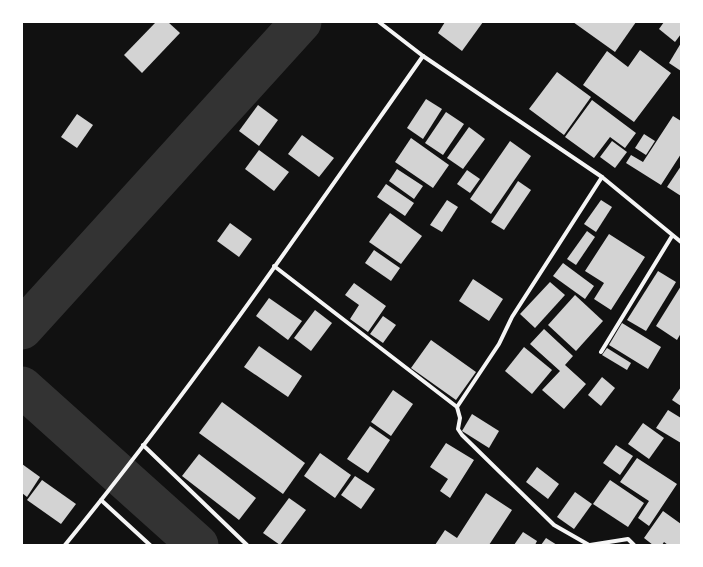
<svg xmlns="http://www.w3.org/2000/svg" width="703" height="567" font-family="'Zilla Slab',serif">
  <rect width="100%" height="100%" fill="#111"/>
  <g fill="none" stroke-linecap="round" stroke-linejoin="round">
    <g stroke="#333" stroke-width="41">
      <path d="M22 329 301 22"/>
      <path d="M22 387 198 545"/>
    </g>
  </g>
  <g fill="#d3d3d3">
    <path d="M156 22H168L180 33 142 73 124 55Z"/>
    <path d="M445 22H483L462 51 438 33Z"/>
    <path d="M573 22H636L615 52Z"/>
    <path d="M664 22H681V34L675 42 659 29Z"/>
    <path d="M681 43V71L669 63Z"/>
    <path d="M640 50 671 73 634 122 583 85 607 51 628 67Z"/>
    <path d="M557 72 591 97 564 135 529 109Z"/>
    <path d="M426 99 442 109 423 139 407 128Z"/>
    <path d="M592 100 636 133 625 148 610 137 594 158 565 137Z"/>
    <path d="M258 105 278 120 259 146 239 131Z"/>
    <path d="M446 112 464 124 443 155 425 143Z"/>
    <path d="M77 114 93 125 77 148 61 137Z"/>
    <path d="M673 116 681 121V154L661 185 626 163 631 155 643 162Z"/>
    <path d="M469 127 485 139 463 169 447 158Z"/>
    <path d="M644 134 655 141 646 155 635 148Z"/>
    <path d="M302 135 334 158 319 177 288 154Z"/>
    <path d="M411 138 449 165 433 188 395 162Z"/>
    <path d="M510 141 531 156 491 214 470 199Z"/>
    <path d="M612 141 627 152 615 168 600 157Z"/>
    <path d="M259 150 289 172 274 191 245 169Z"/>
    <path d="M681 166V196L667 187Z"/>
    <path d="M397 169 423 186 414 199 389 181Z"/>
    <path d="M467 170 480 179 470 193 457 184Z"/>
    <path d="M518 181 531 190 504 230 491 222Z"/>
    <path d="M386 184 414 203 405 216 377 197Z"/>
    <path d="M447 200 458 207 442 232 430 225Z"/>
    <path d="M601 200 612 207 596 232 584 224Z"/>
    <path d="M390 213 422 236 401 264 369 242Z"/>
    <path d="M230 223 252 239 239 257 217 241Z"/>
    <path d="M587 231 595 237 576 265 567 259Z"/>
    <path d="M609 234 645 257 611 310 594 299 604 283 585 271Z"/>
    <path d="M374 250 400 268 391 281 365 263Z"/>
    <path d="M563 263 594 286 585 299 553 276Z"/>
    <path d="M658 271 676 282 646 331 627 320Z"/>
    <path d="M473 279 503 299 489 321 459 301Z"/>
    <path d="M550 282 565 295 535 328 520 314Z"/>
    <path d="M354 283 386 306 368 332 350 319 359 305 345 295Z"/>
    <path d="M681 286V333L677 340 656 326Z"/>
    <path d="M575 295 603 321 576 351 548 325Z"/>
    <path d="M269 298 302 321 288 340 256 316Z"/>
    <path d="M315 310 332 323 311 351 294 338Z"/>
    <path d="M383 316 396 325 383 343 370 334Z"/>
    <path d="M622 323 661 347 648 369 609 345Z"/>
    <path d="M544 329 573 356 565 365 586 384 564 409 542 390 560 371 530 344Z"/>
    <path d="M431 340 476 372 456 400 411 368Z"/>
    <path d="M259 346 302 376 288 397 244 367Z"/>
    <path d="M524 347 552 370 532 394 505 371Z"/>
    <path d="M607 348 631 363 627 370 602 355Z"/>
    <path d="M602 377 615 388 601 406 588 395Z"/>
    <path d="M681 387V406L672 400Z"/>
    <path d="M393 390 413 404 391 436 371 422Z"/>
    <path d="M222 402 305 463 283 494 199 433Z"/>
    <path d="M668 410 681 418V443L656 428Z"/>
    <path d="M472 414 499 431 489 448 462 431Z"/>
    <path d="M643 423 664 438 649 459 628 444Z"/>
    <path d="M370 426 390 440 368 473 347 459Z"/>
    <path d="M446 443 474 460 450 498 440 491 448 479 430 467Z"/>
    <path d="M616 445 633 456 620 475 603 463Z"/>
    <path d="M320 453 351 475 335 498 304 476Z"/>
    <path d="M199 454 256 498 239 520 182 476Z"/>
    <path d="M637 458 677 484 649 526 638 518 649 501 620 482Z"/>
    <path d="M22 464 40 477 27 497 22 493Z"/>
    <path d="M537 467 559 484 548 499 526 482Z"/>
    <path d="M355 476 375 489 361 509 341 495Z"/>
    <path d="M42 480 76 504 61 524 27 500Z"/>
    <path d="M610 480 644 503 628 527 593 504Z"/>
    <path d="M575 492 592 504 574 529 557 517Z"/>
    <path d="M486 493 512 510 489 545H435L445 530 457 538Z"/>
    <path d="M289 498 306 510 280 545 263 533Z"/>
    <path d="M663 511 681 524V545H668L664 542 662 545H653L644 538Z"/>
    <path d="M523 532 537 541 535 545H514Z"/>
    <path d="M546 538 557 545H541Z"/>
  </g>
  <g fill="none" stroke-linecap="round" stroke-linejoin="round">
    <g stroke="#f5f5f5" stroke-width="4">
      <path d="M379 22 423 56 602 177 681 242"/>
      <path d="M274 266 457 407"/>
      <path d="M601 352 672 236"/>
      <path d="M143 445 247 545"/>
      <path d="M101 500 150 545"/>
      <path d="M65 545C192 389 307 221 423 56"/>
      <path d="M589 545 554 525 462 435 458 429 460 418 457 407 499 344 512 317 602 177"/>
      <path d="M590 545 628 539 634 545"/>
    </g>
  </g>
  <rect width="703" height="567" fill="none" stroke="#ffffff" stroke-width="46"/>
</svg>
